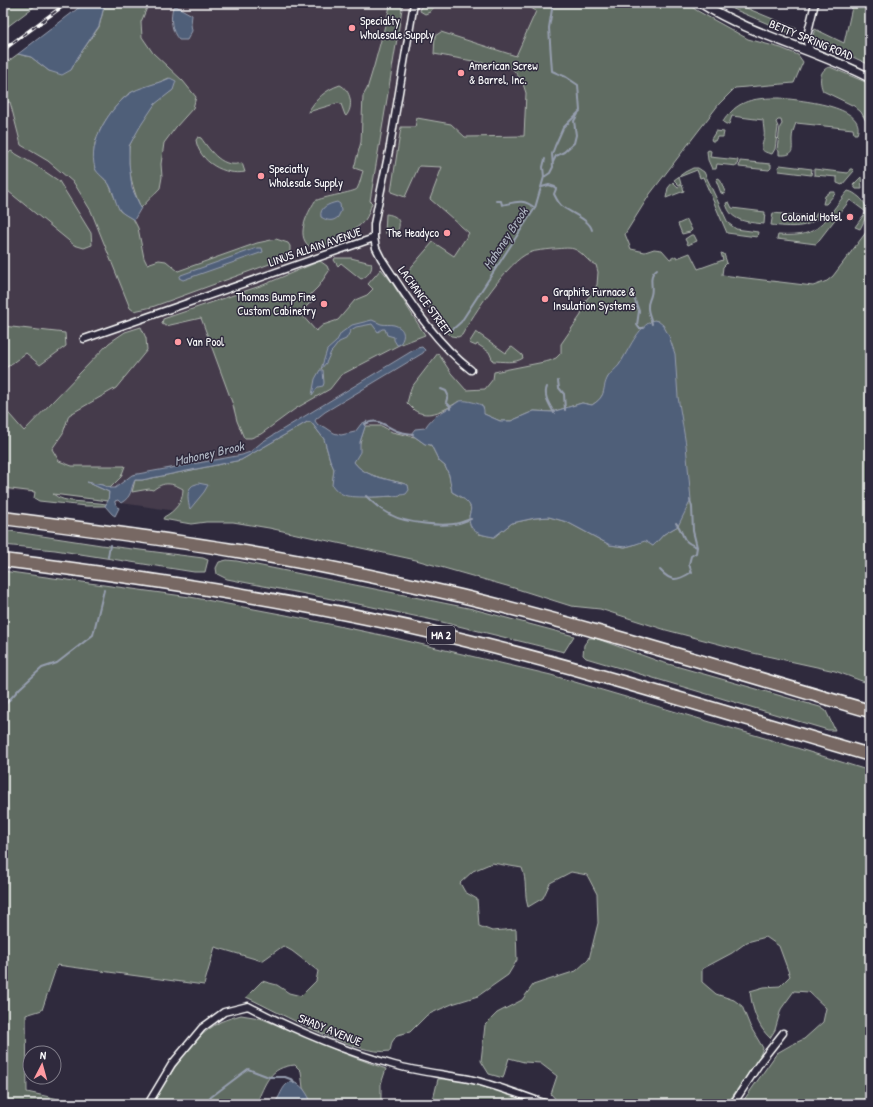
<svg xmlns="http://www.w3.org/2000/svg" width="873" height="1107" font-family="'Patrick Hand',sans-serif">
  <rect width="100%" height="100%" fill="#2f2a3d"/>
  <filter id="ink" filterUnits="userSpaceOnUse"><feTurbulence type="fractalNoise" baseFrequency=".025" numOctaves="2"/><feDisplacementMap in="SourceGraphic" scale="8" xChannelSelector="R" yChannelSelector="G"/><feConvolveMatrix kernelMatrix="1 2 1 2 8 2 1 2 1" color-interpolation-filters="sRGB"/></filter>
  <g filter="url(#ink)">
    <path fill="#443b4b" d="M85 3H687L696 10 748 39 611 256 803 338 600 609 332 534 108 501 3 490V65Z"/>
    <g fill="#606c62" stroke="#b0b6b0">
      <path d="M3 3H39L3 30Z"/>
      <path d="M105 3H149L141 22 142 37 153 53 183 81 196 97 193 108 176 127 164 143 161 164 162 177 160 188 141 208C133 190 127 169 129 148 130 141 150 109 156 103 161 98 167 94 173 90L169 78C157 84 144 87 132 92 118 99 97 130 95 144 93 152 95 161 95 169L109 184 120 211 134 220 138 228 144 258 147 264 159 260 166 261 178 271 257 243 276 239 288 243 290 246V253L286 258 152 307 134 311 130 308 91 211 74 183 48 161 21 145 10 102 3 103V65L18 54 31 57 49 71 71 70 78 57 99 27Z"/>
      <path d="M391 3H403L370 201 372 203C370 209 368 216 365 220 355 232 326 247 312 248 294 238 307 214 315 201 322 197 355 192 357 189 360 184 361 176 363 171L354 168 361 142 363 96 367 89 374 66Z"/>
      <path d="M422 3H437L430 12 425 14 420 11Z"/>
      <path d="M523 3H687L696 10 748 39 781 48 798 55 803 62 794 83 735 88 719 104 650 194 625 234 631 249 645 252 654 249 662 250 670 259 676 256 677 258 690 253 698 269 723 260 721 253 724 254 727 263 723 267 722 275 813 286 827 281 833 276 870 227V684L835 671 753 653 666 630 600 609 571 606 514 588 416 560 269 528 233 522H206L191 524 163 519 164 517C175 511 183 502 183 489 172 483 164 481 153 490L149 489 132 492 135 480H142L241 460 307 422H311L324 439 330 460 334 469 333 479 371 497 400 496 408 485C391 479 365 478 354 462L365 426H382L392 432 415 437 425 444 431 445 439 461 445 466 449 475 452 492C463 499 475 502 469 516L479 534 494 537 512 523 535 518 549 517 567 522 610 545 625 547 633 545 645 540 653 546 664 534 678 526 632 344 618 367 608 377 603 394 599 400 592 405 582 403 552 412 534 411 511 421H500L484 414 459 401C447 409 428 420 414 410 412 408 409 405 407 403L411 388 438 353 451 373 466 390 485 389 493 379 494 372 549 361 556 358 561 353V344L581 315 582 306 597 285 598 272 596 265C587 262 583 252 574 249 568 247 559 249 553 249 545 250 536 250 529 253 509 260 473 315 462 335L458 337 451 336 443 328 407 272 433 242 454 256 469 233 430 199 442 167 419 166 405 197 391 192 401 127H415L417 118 451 124 465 137 524 136 526 93 522 81 512 68 434 54 435 36 441 32 516 56 536 11Z"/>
      <path d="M725 3H746L744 7 797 29 794 35 724 5Z"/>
      <path d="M853 3H870V65L812 38 815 29 844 43Z"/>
      <path d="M830 67 870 84V174L868 131 866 121 861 112 854 106 823 91C819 82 819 69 830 67Z"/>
      <path d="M340 85C351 90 354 107 346 116L345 115 341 104 338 103 308 112C316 99 325 90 340 85Z"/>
      <path d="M780 98C796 100 868 105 857 134H854L853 129 796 123C794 128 792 134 792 139 792 150 795 156 779 155V151L777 150 780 127 782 124 781 120H778L776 122 778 127 775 149 772 154C758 151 762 148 764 137 765 133 763 125 763 120L732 116 729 124H726L723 122C725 118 728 115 731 112 744 98 762 98 780 98Z"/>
      <path d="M716 131 724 132 723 137H717L715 141H712L711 139Z"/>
      <path d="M198 137 201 138C211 152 223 169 242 163L245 172C225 176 199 162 196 140Z"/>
      <path d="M709 150 711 151 710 157 738 160 737 166 717 164 716 169H712L708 160 707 151Z"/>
      <path d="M11 151 35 165 59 181 91 233 92 245 84 248 74 245 3 187V158Z"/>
      <path d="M740 161 771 164V168L769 170 739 167Z"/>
      <path d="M780 165 812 169 811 175 779 171 778 167Z"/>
      <path d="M693 168H698L704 172 728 223 736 229 758 232 757 237 727 233 703 177 700 178 697 170 679 177 681 184 679 185 674 180 685 172Z"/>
      <path d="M814 169 848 173 850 169H852L854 171 842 185 837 183V177L814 175Z"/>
      <path d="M861 177 862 189H856L853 185Z"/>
      <path d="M718 178 720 179 725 192 724 194 721 193 716 180Z"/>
      <path d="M673 182 678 187 682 185 684 191 666 198 668 188Z"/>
      <path d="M848 191C853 192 855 194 859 197 871 207 866 218 860 229L855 227 866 212 850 200 816 244 777 239 778 235C824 238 822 221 848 191Z"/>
      <path d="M830 192H835V194L826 204H823L825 196Z"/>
      <path d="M729 202 732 208 765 212 764 224C748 222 730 222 726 203Z"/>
      <path d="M817 212H820L821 214C809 230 790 227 771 225L773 213 815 217Z"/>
      <path d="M386 214C396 215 402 220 398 230L394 232 385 233Z"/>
      <path d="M687 220 692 230 690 232 682 234 678 224Z"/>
      <path d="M691 235H694L697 241 688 245 685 239Z"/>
      <path d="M335 258H351L371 263C374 269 367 277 361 279L341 263 338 266 334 260Z"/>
      <path d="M320 261 327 266 329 271 318 287 308 297 312 301 300 313 316 331 323 325 338 320 355 300 367 295 373 289 368 284 381 269 391 281 425 335 399 345 341 375 330 389 295 409 261 434 251 438H244L237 421 233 405 201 318 166 326 162 324 163 319 263 285Z"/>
      <path d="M3 326 65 333 66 346 40 365 26 353 3 370Z"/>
      <path d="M141 327 146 338 147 350 116 388 69 415 63 433 52 449 59 461 72 466H125L121 477 110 488 102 485 89 483 109 492 108 501 53 494C64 504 91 501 106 504L105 506H86L39 501 34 498 35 492 3 488V407L24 431 109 343 125 332Z"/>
      <path d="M476 332 506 353 510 348 512 347 522 355 523 358C515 364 502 361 493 361L489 352 477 344 476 346 469 343Z"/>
      <path d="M3 530 101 545 203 558 208 560 205 572H194L55 550 3 545Z"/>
      <path d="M227 560 237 561 473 609 574 636 564 652 442 622 363 605 227 579 217 574 216 568 219 562Z"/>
      <path d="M3 571 190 597 286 615 386 636 551 675 768 739 870 771V1104H741L777 1053 791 1045 804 1039 823 1022 826 1008 809 992 794 991 781 1009 775 1030 770 1038C757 1026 752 1008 750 991L764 987 780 986 790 976 779 946 766 937 747 942 732 953 702 969V982L716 994 734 1000 742 1006 750 1026 763 1048 759 1058 727 1104H563L558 1102 551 1094 557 1076 540 1063 524 1062 509 1058 503 1078 489 1074 481 1061 485 1025 497 1013 522 1000 533 985 576 971 589 959 598 923 597 894 587 875 571 872 550 883 543 898 528 907C524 894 527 880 522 868L492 863 473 871 460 883 465 892 477 899 479 926 492 931 516 929 517 960 508 975 478 996 452 1004 427 1015 410 1032 397 1035 392 1042 390 1051C357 1057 279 1012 246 997L262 981 277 985 289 993 301 996 316 981 318 971 292 951 283 946 262 961 215 947 204 985 57 965 42 1010 26 1015 27 1092 81 1104H3Z"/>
      <path d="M589 638H595L658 661 820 707 826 711 835 730H828L586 658 583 655 584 645Z"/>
      <path d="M241 1015 260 1018 351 1056 386 1069 381 1084V1099L389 1104H312L303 1088 301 1071 295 1065C269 1067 266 1083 256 1104H152C170 1075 189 1039 220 1022 227 1019 234 1017 241 1015Z"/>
      <path d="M438 1079C468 1077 511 1093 538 1104H432Z"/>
    </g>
    <g fill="#505e79" stroke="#969eaf">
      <path d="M85 3H105L99 26 78 57 71 70 62 75 49 71 31 57 18 54Z"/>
      <path d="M176 6 192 15 191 24 192 31 187 40H179C171 31 170 18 173 7Z"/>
      <path d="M170 78 176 81 173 90 155 104 141 125 129 146V163L132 188 141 208 134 220C130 217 122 214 119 209 115 202 114 192 109 184 105 178 97 174 95 168 87 143 110 108 129 94 138 87 158 84 170 78Z"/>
      <path d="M337 202 340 204 341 211 338 217C333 222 327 221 321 217 319 207 329 204 337 202Z"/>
      <path d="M257 248H262L263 252 183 280 179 278 181 275Z"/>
      <path d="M372 320C375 321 378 323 381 324 385 325 390 324 394 325 405 328 406 337 399 345H397L394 340V337L387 335 385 329H382L378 332 372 324 356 327 351 330 346 339 339 342 333 350 331 352 326 363 321 369 327 350 336 342 341 333 352 325Z"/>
      <path d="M654 320 658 321 663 325 669 336 675 354 678 397 686 445 691 500 678 526 664 534 653 546 645 541 633 545 625 547 610 545 567 522 549 517 535 518 512 523 494 537C482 535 469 533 469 518 469 513 472 510 470 506 467 500 458 495 452 492L449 475 445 466 439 461 431 445 425 444 411 434 415 429 425 428C432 416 441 413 452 406 454 405 457 402 460 401 465 400 474 402 479 404 484 406 484 409 484 414L500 421H511L534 411 552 412 582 403 592 405C608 395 601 389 608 377 611 372 616 369 619 365 629 350 637 327 654 320Z"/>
      <path d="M422 347 425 350 423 353 325 412 316 419 315 421 318 425 325 427 334 433 341 435 355 432 361 424 367 421 360 442V452L354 462C365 478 391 479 408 485L409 490 406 494C395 497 359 498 347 496 341 494 336 491 332 485L334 469 330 460 324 439 311 422H307L241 460 142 480H135C130 489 133 496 121 503L118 500 115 501V503L119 508 115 516 112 514 105 506 108 501 109 492 87 482 102 485 110 488H115L132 475 242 455 250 452 262 442 417 348Z"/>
      <path d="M320 370H323L324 383 323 386 318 387 312 395 315 379Z"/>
      <path d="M198 483 208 485 204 492 190 509C188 503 186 490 192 486 192 485 198 484 198 483Z"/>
      <path d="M290 1082C302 1082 308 1095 312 1104H273C281 1098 281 1086 290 1082Z"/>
    </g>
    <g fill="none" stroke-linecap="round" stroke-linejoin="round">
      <g stroke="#969eaf" stroke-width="2">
        <path d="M553 162 556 156 564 152 574 143 576 135 574 121 578 114"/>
        <path d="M544 177 543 167 545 159"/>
        <path d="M542 187 549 185 555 187 556 189 554 194C556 198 559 205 563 207 571 213 590 220 592 230"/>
        <path d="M496 201H501L502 205C516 202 523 198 535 208"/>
        <path d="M631 290 639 311 637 325 639 328H644"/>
        <path d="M652 324C651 318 648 313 648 308 647 303 650 300 651 295 654 286 647 276 657 269"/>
        <path d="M452 330 461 322 535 208 544 177 550 173 553 167 552 154 555 146 563 128 580 111 578 85 566 77 552 71 549 28 553 3"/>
        <path d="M558 381 559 388 564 394 565 410"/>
        <path d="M547 387C543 396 550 405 554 413"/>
        <path d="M441 389 446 391 448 395 446 402 450 406V409"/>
        <path d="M365 424C379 417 384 426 397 431 402 433 408 433 413 434"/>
        <path d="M366 496C373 503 381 510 391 515 405 523 443 527 459 523 463 522 467 520 471 519"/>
        <path d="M690 500 692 507 693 531 697 547"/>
        <path d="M676 523C681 529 681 532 684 538 686 543 693 545 697 547L696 553 691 556 689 564 692 573"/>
        <path d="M108 557 110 545"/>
        <path d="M660 570C671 582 677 581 690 573V571"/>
        <path d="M3 707 20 688 42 668 57 663 93 635 104 590"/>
        <path d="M206 1104 211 1097 248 1069 269 1077H285L293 1080 294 1083"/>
      </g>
      <defs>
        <g id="minor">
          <path d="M811 52 806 40 815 3"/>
          <path d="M374 238 376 248 381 258C407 297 433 341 471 370"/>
          <path d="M84 339 374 238V224L390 146 414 3"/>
          <path d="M148 1104 172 1064 202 1028 224 1012 248 1006C294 1030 344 1051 394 1065 419 1072 444 1074 469 1079 495 1085 521 1095 547 1104"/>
          <path d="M733 1104 761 1061 783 1033"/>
        </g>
        <path id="tertiary" d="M701 3C753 36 815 49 870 78"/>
        <g id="motorway">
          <path d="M3 518C81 528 160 538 238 551 313 563 387 579 461 596 599 629 734 672 870 711"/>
          <path d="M3 560C148 578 292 600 435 633 582 667 725 713 870 755"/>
        </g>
      </defs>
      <use href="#minor" stroke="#fff" stroke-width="9"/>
      <use href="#tertiary" stroke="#fff" stroke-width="11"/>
      <use href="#motorway" stroke="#fff" stroke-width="15"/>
      <use href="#minor" stroke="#2f2a3d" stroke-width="6"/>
      <use href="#tertiary" stroke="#2f2a3d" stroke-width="8"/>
      <use href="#motorway" stroke="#776864" stroke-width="12"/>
      <defs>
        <path id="rail" d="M3 50 67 3"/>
      </defs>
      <use href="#rail" stroke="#fff" stroke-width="3.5"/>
      <use href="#rail" stroke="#2f2a3d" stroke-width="2" stroke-dasharray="6" stroke-linecap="butt"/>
    </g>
  </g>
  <g fill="#ff9aa2" stroke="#2f2a3d" stroke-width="1.5">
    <circle cx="352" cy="28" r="4"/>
    <circle cx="461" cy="73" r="4"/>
    <circle cx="261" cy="176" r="4"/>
    <circle cx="850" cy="217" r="4"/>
    <circle cx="447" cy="233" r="4"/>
    <circle cx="545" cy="299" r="4"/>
    <circle cx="324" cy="304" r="4"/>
    <circle cx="178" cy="342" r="4"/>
  </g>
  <g text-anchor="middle" stroke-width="3" stroke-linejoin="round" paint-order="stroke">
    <rect fill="#2f2a3d" stroke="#c1bfc5" stroke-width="1" x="427" y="626" width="28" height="18" rx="3"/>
    <g font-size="11" font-weight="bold" fill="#fff">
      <text x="441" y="639">MA 2</text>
    </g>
    <g font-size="12" fill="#fff" stroke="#2f2a3d" text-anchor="start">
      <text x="360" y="25">Specialty<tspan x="360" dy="14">Wholesale Supply</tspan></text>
      <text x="469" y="70">American Screw<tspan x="469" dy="14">&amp; Barrel, Inc.</tspan></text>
      <text x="269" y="173">Speciatly<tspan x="269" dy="14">Wholesale Supply</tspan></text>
      <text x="842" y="221" text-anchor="end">Colonial Hotel</text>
      <text x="439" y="237" text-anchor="end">The Headyco</text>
      <text x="553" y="296">Graphite Furnace &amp;<tspan x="553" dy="14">Insulation Systems</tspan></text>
      <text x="316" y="301" text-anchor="end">Thomas Bump Fine<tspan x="316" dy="14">Custom Cabinetry</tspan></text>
      <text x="186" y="346">Van Pool</text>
    </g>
    <g font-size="12" fill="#fff" stroke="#2f2a3d">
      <text transform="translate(811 40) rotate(22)" y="4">BETTY SPRING ROAD</text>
      <text transform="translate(315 247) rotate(-19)" y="4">LINUS ALLAIN AVENUE</text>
      <text transform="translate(425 301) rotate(54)" y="4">LACHANCE STREET</text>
      <text transform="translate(330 1030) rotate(22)" y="4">SHADY AVENUE</text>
    </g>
    <g font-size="13" font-style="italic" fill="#b0b7c3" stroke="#2f2a3d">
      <text transform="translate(505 238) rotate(-57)" y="5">Mahoney Brook</text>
      <text transform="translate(209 453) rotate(-13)" y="5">Mahoney Brook</text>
    </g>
  </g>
  <rect width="873" height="1107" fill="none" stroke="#2f2a3d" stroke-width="16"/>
  <rect x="8" y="8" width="857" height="1091" fill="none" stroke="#fff" stroke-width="1.5" filter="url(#ink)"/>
  <g transform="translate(42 1065) rotate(6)"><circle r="19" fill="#2f2a3d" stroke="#827f8b"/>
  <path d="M0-3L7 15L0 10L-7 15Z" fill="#ff9aa2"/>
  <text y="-6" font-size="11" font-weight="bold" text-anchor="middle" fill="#ffffff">N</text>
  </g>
</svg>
